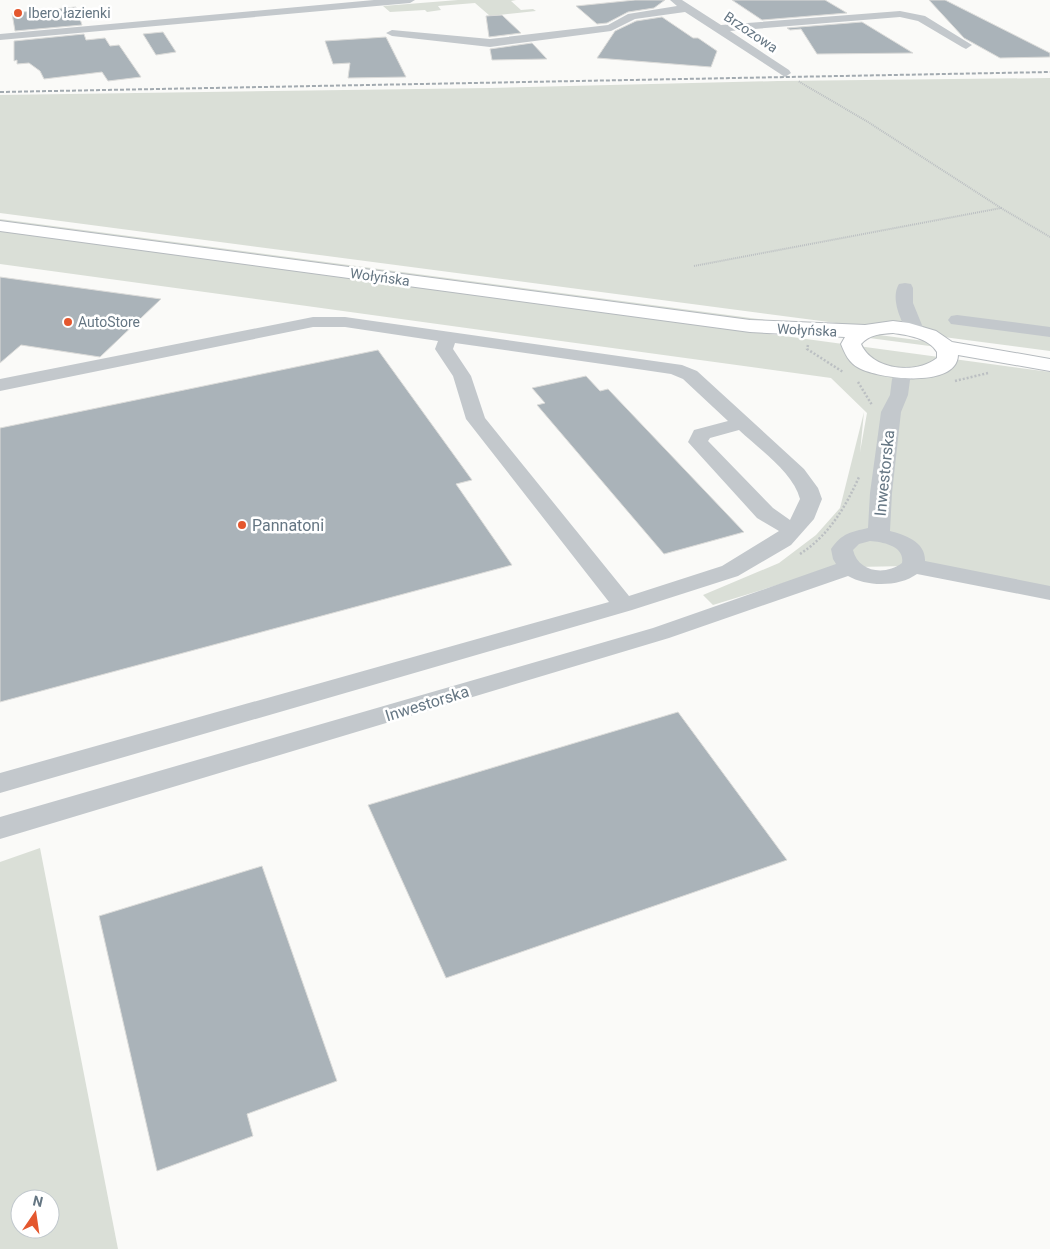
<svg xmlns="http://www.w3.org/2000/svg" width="1050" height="1249" font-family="Roboto,sans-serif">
  <rect width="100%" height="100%" fill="#fafaf8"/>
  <g fill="#dadfd7" fill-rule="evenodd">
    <path d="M458 0H516L511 1 521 10 533 9 536 11 490 16 475 3 438 6 441 10 427 12 425 10 390 12 383 6Z"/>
    <path d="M1050 78V351L0 213V95L490 88 778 81Z"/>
    <path d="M0 219 947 344 937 347 0 222Z"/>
    <path d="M0 230 1050 372V588L908 566 856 567 803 577 713 605 703 595 779 563 816 535 840 508 864 412 860 452 867 413 831 378 0 264Z"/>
    <path d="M40 848 118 1249H0V862ZM20 1199H50V1229H20Z"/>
  </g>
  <g fill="#aab3b9" stroke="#dcdcda">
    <path d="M635 0H665L654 8 628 12 607 23 597 24 576 6Z"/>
    <path d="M732 0H825L847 13 762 20Z"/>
    <path d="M929 0H945L1050 53V57L1000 58 964 38Z"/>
    <path d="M76 7 82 25 15 31 12 13Z"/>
    <path d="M502 15 521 33 489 37 486 16Z"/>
    <path d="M662 17 693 38H698L717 51 711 67 597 58 615 31 636 21Z"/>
    <path d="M862 22 913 53 817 54 801 29 790 30 787 28Z"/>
    <path d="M163 32 176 52 156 55 143 34Z"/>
    <path d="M84 34 86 40 105 38 110 46 119 45 141 77 108 81 102 72 44 79 40 71 29 63 17 64V60L14 61V41Z"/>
    <path d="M386 37 406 77 348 78 350 63 333 64 325 41Z"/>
    <path d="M532 43 547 59 492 60 490 49Z"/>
    <path d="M0 277 161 299 100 357 21 345 0 363Z"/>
    <path d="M378 350 472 480 456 484 512 565 0 702V428Z"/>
    <path d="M586 376 600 391 608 389 744 532 664 554 537 405 545 403 532 388Z"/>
    <path d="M678 712 787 860 446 978 368 805Z"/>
    <path d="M262 866 337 1081 247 1114 253 1136 157 1171 99 916Z"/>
  </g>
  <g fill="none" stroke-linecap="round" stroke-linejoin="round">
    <defs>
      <path id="major" d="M0 221 750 320 865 325 893 321 909 323 936 331 952 342 1050 359V371L958 355C957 389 879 379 859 368 849 363 845 354 841 344L845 337 750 332 0 231ZM893 333C907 335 929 338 937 352V358C916 375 872 370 861 344 870 334 881 334 893 333Z"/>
    </defs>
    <use href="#major" stroke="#b5babe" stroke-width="2"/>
    <g stroke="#bbbfc2" stroke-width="2" stroke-dasharray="1 1" stroke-linecap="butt">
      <path d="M1001 208 1050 237"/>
      <path d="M694 266 1001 208 868 122 798 81"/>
    </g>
    <g stroke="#bbbfc2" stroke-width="2.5" stroke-dasharray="2 2" stroke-linecap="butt">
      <path d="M808 345 807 349 843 372"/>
      <path d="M955 381 988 373"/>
      <path d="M858 382 872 405"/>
      <path d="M800 554C829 535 845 508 859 477"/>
    </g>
    <g fill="#c3c8cc" fill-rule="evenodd">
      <path d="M374 0H415L410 3 0 40V34Z"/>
      <path d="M670 0H682L721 25 900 11 925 16 972 45 966 49 962 47 918 21 900 17 730 31 789 70 791 73 785 77 685 12 635 19 611 31 490 47 392 36 386 33 392 30 490 39 608 25 628 14 677 6Z"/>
      <path d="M905 283 911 284 913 288V303L924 330 921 334 915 335 909 334C901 322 890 298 899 284Z"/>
      <path d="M957 315 1050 327V337L951 324 948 320 951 316Z"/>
      <path d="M313 317H345L682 365 697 371 804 469 818 488 822 499 814 519 791 545 738 576 632 610 0 793V773L609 602 466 419 453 376 435 349 438 341 345 327H313L0 391V379ZM455 343 644 370 671 374 683 379 728 421 694 430 688 442 757 518 779 531 722 566 629 596 485 418 471 376 453 349ZM739 430C759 449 793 472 800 499L790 520 773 508 708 441 710 438Z"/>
      <path d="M906 367 913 369 915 373 910 380 908 395 901 412 892 493 890 531C905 535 926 542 925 561L1050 586V600L917 574C899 587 867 587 848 576L669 638 0 839V817L653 628 836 564 833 559 831 549C842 533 851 532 868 528L870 493 881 412 890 395 892 379 899 369ZM870 541C883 542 905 546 902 563 885 576 858 572 853 550L859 544Z"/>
    </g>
    <use href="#major" fill="#fff" fill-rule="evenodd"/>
    <path stroke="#a2aab0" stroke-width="2" stroke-dasharray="4 2" stroke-linecap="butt" d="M0 92 1050 72"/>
  </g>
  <g fill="#e4572e" stroke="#fff" stroke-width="2">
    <circle cx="18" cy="13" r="5"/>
    <circle cx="68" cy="322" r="5"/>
    <circle cx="242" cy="525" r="5"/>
  </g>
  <g text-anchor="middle" stroke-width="5" stroke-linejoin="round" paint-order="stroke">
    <g font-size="14" fill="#657683" stroke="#fff" text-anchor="start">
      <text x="28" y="18">Ibero łazienki</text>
      <text x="78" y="327">AutoStore</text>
    </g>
    <g font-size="14" fill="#657683" stroke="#fff">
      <text transform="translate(751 32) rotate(34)" y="5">Brzozowa</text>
      <text transform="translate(380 277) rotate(8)" y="5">Wołyńska</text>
      <text transform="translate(807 330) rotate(3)" y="5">Wołyńska</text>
    </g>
    <g font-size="16" fill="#657683" stroke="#fff">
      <text transform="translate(884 473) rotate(-84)" y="6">Inwestorska</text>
      <text transform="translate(427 703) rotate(-17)" y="6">Inwestorska</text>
    </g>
    <g font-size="16" fill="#657683" stroke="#fff" text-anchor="start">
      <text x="252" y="531">Pannatoni</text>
    </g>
  </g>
  <g transform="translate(35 1214) rotate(13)"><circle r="24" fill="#ffffff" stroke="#c1c8cd"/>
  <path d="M0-4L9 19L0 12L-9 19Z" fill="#e4572e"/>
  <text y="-8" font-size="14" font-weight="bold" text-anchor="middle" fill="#657683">N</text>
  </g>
</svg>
